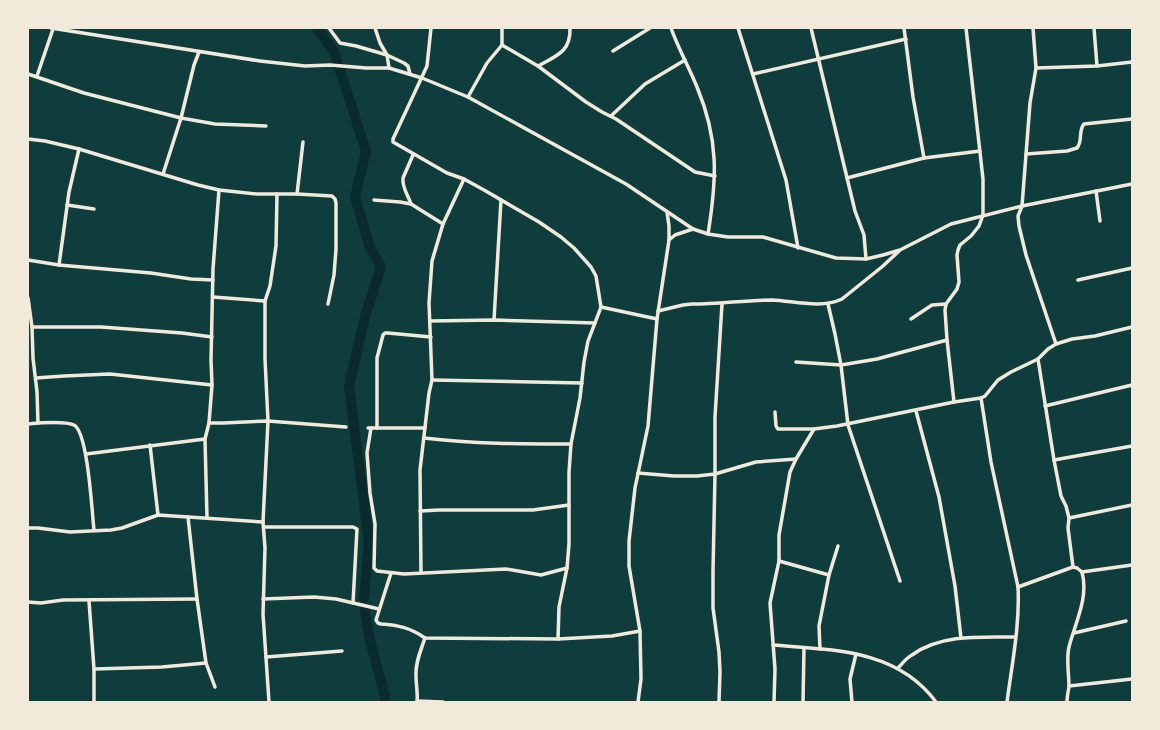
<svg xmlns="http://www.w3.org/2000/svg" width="1160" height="730" font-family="'DejaVu Sans',sans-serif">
  <rect width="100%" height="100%" fill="#0f3d3e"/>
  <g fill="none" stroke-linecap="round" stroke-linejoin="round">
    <g stroke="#0a2a2b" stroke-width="10">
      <path d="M317 28 334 52 366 151 355 197 370 248 381 266 365 317 349 386 369 543 364 598"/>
      <path d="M365 610 369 637 385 696V702"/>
    </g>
    <g stroke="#f1e9da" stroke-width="3.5">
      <path d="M51 28 260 61 305 66 330 65 366 68H389L422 78 468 97 626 184 693 229 708 234 728 237H763L836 258 866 259 883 255 900 250 951 224 1022 206 1132 184"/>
      <path d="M329 28 340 43 356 46 387 55 404 63 408 66 410 74"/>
      <path d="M375 28 380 43 387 55 389 68"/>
      <path d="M431 28 427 66 393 139V142L447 173 464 179 484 190 539 222 561 237 574 248 591 267 596 276 601 307 588 341 584 362 580 398 571 444 569 472V544L567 568 559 607 558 639"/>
      <path d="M671 28C678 48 689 67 697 87 719 140 717 178 708 234"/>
      <path d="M738 28 786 180 798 248"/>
      <path d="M811 28 855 211 864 235 866 259"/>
      <path d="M904 28 913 97 924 158"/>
      <path d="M1033 28 1036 68 1030 103 1022 206 1018 216 1019 226 1026 255 1056 344"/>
      <path d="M1094 28 1097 66"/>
      <path d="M502 45 538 66 586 102 602 112 616 119 695 172 715 176"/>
      <path d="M613 51 650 28"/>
      <path d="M538 66C556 56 571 52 570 28"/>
      <path d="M1036 68 1097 66 1132 62"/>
      <path d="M28 74 84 93 181 118 215 124 266 126"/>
      <path d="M753 74 906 39"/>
      <path d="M37 76 53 29"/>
      <path d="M468 97 487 63 502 45V28"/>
      <path d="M611 116 645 84 685 60"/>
      <path d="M28 139 45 141 79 149 198 185 219 190 257 194H297L332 196 335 199 336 203V249L334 275 328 304"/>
      <path d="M1026 154 1067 151 1077 148C1083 141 1078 131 1084 124L1132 119"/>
      <path d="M163 174 181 118 194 65 199 52"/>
      <path d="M847 178 924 158 980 151"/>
      <path d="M1096 191 1100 221"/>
      <path d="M297 194 303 142"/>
      <path d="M374 200 400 202 411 204 443 224"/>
      <path d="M411 204C408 195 402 188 403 178L413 155"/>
      <path d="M67 205 94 209"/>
      <path d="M669 240 675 235 693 229"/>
      <path d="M28 260 59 265 151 273 191 279 213 280"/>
      <path d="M59 265 69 192 79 149"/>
      <path d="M1078 280 1132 268"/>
      <path d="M213 297 265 301"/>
      <path d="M28 298 32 327 33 358 37 392 38 423"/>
      <path d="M828 304 835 334 841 365 848 425 900 581"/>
      <path d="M601 307 657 319"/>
      <path d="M658 311 683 305 692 304C719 304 746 300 772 300 794 301 821 309 842 299L883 266 899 251"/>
      <path d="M911 319 932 305 946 304"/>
      <path d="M494 320 501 200"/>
      <path d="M430 321 494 320 595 323"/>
      <path d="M32 327H101L182 333 212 337"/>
      <path d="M1038 359 1054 460 1061 496 1066 506 1069 518 1068 528 1073 567"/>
      <path d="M796 362 841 365 877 359 947 340"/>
      <path d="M36 378 64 376 110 374 212 385"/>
      <path d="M432 380 582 383"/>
      <path d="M981 398 991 462 1018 587C1020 625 1012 664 1007 702"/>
      <path d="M954 402 947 340 945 310 946 304 957 289 959 282 957 255 958 250 960 245 971 236 979 226 983 215V179L966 28"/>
      <path d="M1045 406 1132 385"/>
      <path d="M916 411 939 497 955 586 961 638"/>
      <path d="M775 412 776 426 778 429H814L837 426 954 402 981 398 985 396 998 380 1011 372 1038 359 1048 349 1056 344 1072 339 1095 336 1132 327"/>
      <path d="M209 423H223L268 421 346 427"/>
      <path d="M28 424C39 423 64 421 74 425 88 432 92 513 94 530"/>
      <path d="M368 428H425"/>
      <path d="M371 428 367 453 370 493 375 524 374 568 377 571 404 574 506 569 541 575 567 568"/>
      <path d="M377 428V358L383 335 385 333H388L431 337"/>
      <path d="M424 438C473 444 522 444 571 444"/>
      <path d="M150 445 158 515"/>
      <path d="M86 454 205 439"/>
      <path d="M1054 460 1132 446"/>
      <path d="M638 473 674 476H697L715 474 756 462 796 459"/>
      <path d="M420 511 439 510H533L569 505"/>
      <path d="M188 517 197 599 206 663 215 687"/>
      <path d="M207 518 205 439 209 423 212 385 211 360 213 269 219 190"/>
      <path d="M1069 518 1132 505"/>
      <path d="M264 527H353L357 529 353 603"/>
      <path d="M28 528H38L70 532 111 530 122 528 158 515 263 522"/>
      <path d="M779 561 829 575"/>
      <path d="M1082 572 1132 565"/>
      <path d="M391 573 376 620 378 623 381 624C398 625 411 628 425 638L558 639 612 636 640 631"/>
      <path d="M421 573 420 470 429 393 432 380 429 303 432 261 443 224 464 179"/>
      <path d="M1018 587 1073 567 1077 568 1082 572C1089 598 1075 623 1069 647 1066 660 1069 673 1069 687 1068 692 1067 697 1067 702"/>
      <path d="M263 599 314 597 336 599 379 609"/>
      <path d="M89 601 94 669 162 667 206 663"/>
      <path d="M28 602 41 603 63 600 197 599"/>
      <path d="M1074 633 1126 621"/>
      <path d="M773 645C833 650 897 649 936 702"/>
      <path d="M820 649 819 626 829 575 838 546"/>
      <path d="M266 657 342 651"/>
      <path d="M898 668C903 663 906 658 912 655 941 634 981 637 1015 637"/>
      <path d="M94 669V702"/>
      <path d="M1069 686 1132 679"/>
      <path d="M417 701 443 702"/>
      <path d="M269 702 263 614 265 548 263 522 268 421 265 359V301L270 286 276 246 277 194"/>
      <path d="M417 702C418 693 416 685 416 676 415 663 421 650 425 638"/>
      <path d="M638 702 641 679 640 631 629 566V541L635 488 648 426 657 319 669 240V226L667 212"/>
      <path d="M719 702 720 672 719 652 713 608V572L715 474V417L722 304"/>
      <path d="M774 702 775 669 770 603 779 561V535L790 472 796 459 814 429"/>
      <path d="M803 702 804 648"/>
      <path d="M852 702 850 679 856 654"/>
    </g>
  </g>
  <rect width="1160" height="730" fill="none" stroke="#f1e9da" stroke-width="58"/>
</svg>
